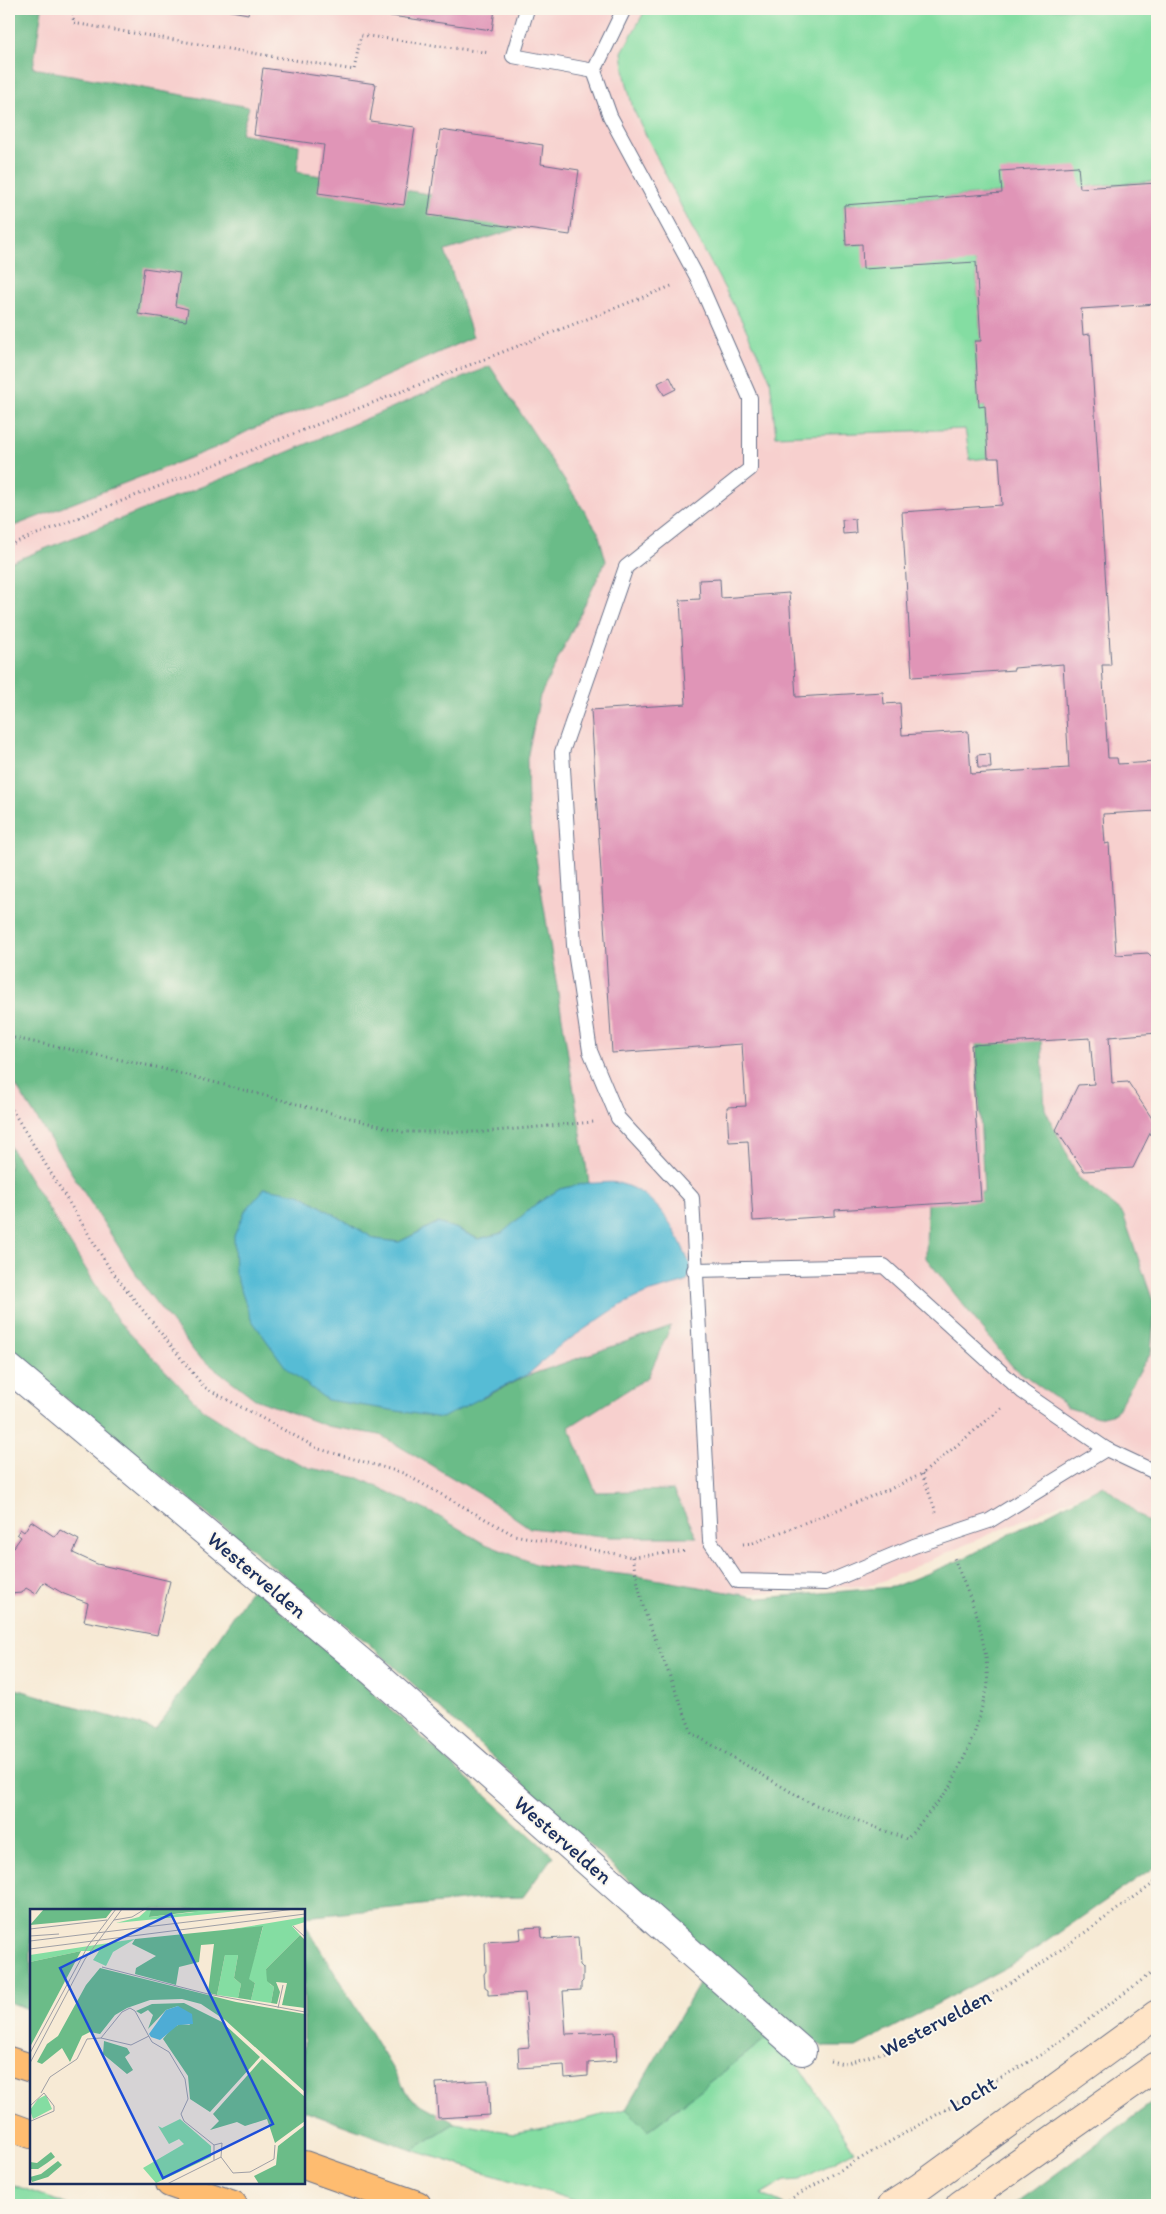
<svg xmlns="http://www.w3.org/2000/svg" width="1166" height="2214" font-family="Itim,sans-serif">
  <rect width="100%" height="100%" fill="#fbf7ec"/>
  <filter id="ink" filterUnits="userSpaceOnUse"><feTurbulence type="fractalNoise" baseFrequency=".02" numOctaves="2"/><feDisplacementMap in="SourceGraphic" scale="10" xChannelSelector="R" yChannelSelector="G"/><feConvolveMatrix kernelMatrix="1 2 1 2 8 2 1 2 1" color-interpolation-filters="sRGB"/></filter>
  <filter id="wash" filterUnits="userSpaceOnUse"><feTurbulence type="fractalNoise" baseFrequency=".0096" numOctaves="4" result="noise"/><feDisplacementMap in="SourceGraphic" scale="20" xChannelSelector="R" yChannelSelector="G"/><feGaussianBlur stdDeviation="1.12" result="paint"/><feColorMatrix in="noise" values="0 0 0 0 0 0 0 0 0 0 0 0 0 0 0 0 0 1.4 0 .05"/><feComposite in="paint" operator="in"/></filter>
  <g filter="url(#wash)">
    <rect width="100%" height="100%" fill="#f7ead5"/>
    <path fill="#f7d0ce" d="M9 9H1157V1530L1103 1485 873 1585 707 1597 538 1565 483 1543 438 1516 359 1478 310 1468 258 1445 203 1410 118 1321 9 1145Z"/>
    <g fill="#84dda2" stroke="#508680">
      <path d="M646 9H1157V181L844 205 846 245 862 244 976 262 981 341H975L979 406H985L988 458 970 460 965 429 776 436 770 379 743 323 690 224 633 109 625 76 622 52Z"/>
      <path d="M769 2036 794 2059 854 2151 800 2180 785 2181 761 2194 784 2205H589L412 2150 455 2123 514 2133 567 2124 626 2109 648 2131Z"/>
      <path d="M9 2183 68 2205H9Z"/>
    </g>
    <g fill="#6bbc88" stroke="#437673">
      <path d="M9 9H42L33 68 249 107 241 133 299 145 297 172 559 216 445 251 473 337 351 392 252 429 215 448 9 528Z"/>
      <path d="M490 366 598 532 606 561 540 696 527 759 528 809 589 1183 560 1189 536 1204 503 1233 478 1239 455 1228 437 1223 399 1242 375 1239 300 1194 483 1398 524 1377 671 1326 648 1377 569 1427 596 1492 673 1490 697 1537H611L530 1528 485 1497 380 1435 327 1426 255 1399 196 1354 147 1291 9 1075V563L264 462Z"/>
      <path d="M1041 1037 1045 1109 1078 1177 1123 1214 1155 1307 1151 1352 1115 1413 1098 1417 1069 1408 1012 1366 926 1258 927 1197 984 1192 976 1041Z"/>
      <path d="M9 1145 118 1321 203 1410 258 1445 310 1468 359 1478 438 1516 483 1543 538 1565 638 1576 761 1598 893 1587 963 1559 1103 1485 1157 1530V1865L1018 1961 856 2047H824L793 2030 369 1644 9 1353Z"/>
      <path d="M253 1587 312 1638 553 1856 523 1897 490 1898 304 1917V1910H31V2010L9 2002V1687L156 1730Z"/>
      <path d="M304 1922 410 2098 455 2123 412 2150 304 2111Z"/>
      <path d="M705 1974 769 2036 648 2131 626 2109Z"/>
      <path d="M1157 2099V2205H1013L1033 2191Z"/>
    </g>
    <path fill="#57bcd5" stroke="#39769a" d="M587 1183C597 1184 608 1181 618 1183 659 1193 679 1234 692 1271L686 1282 647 1293 619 1306 558 1347 530 1373 442 1418 327 1400 287 1369 251 1319 235 1273 234 1236 245 1211 265 1188 300 1194 375 1239 399 1242 437 1223 455 1228 478 1239 502 1233 536 1204 560 1189Z"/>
    <g id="blocks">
      <g fill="#e095b7">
        <path d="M220 9H249L248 14Z"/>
        <path d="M363 9H495L492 30 362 12Z"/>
        <path d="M263 68 376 84 370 121 415 127 404 205 318 193 324 145 254 135Z"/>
        <path d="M440 130 543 145 541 164 579 170 570 235 428 215Z"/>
        <path d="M1078 166 1080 188 1157 183V304L1081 309 1083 335 1090 334 1111 665H1102L1108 758H1117L1118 764 1157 762V811L1103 814 1105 844 1109 843 1116 955 1148 953 1157 962V1033L1109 1037 1112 1083 1128 1082 1155 1123 1133 1168 1084 1171 1056 1130 1078 1085 1094 1084 1090 1038 971 1045 981 1201 835 1210V1216L753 1221 748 1141 729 1142 727 1107 746 1106 742 1044 612 1053 591 710 686 704 680 600 700 599 699 580 720 579 721 598 789 593 796 697 883 692 884 704 900 703 902 735 968 731 971 774 1069 768 1063 664 1014 668V670L912 677 902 512 1002 505 999 458H988L985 406 979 407 975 341H981L976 262 863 269 862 244 846 245 844 205 1002 193 1000 171Z"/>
        <path d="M144 268 180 273 175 306 188 309 186 321 138 314Z"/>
        <path d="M670 377 676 389 664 395 658 383Z"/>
        <path d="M855 519 856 533 843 534 842 520Z"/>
        <path d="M990 754 991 768H978L977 755Z"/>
        <path d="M31 1521 55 1537 60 1530 79 1540 73 1553 97 1564 170 1581 157 1635 84 1621 88 1603 64 1594 44 1582 36 1594 26 1588 22 1593 9 1594V1554L21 1537 17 1534 20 1529 24 1532Z"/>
        <path d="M541 1927 542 1937 547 1939 578 1937 580 1965 583 1968V1981L581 1983V1990L563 1991 566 2034 615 2032 617 2061 588 2063V2076L565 2078 564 2065 519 2068 518 2048 529 2047 525 1993 488 1995V1989L485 1987 484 1974 486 1971 485 1942 516 1940 521 1939 520 1928Z"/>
        <path d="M488 2080 490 2115 438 2118 436 2083Z"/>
      </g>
    </g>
  </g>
  <g filter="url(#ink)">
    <use href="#blocks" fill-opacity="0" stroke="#687088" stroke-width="1"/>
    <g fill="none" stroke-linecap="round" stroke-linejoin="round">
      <defs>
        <g id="service">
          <path d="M527 9 513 56 594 71"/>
          <path d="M624 9 594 71 610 116 697 277 750 398V469L626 567 562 752 574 945 590 1051 618 1118 692 1198 710 1541 737 1581 826 1583 914 1546 989 1521 1106 1449"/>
          <path d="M694 1270 884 1266 1023 1392 1106 1449 1157 1473"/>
        </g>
        <path id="minor" d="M9 1368 373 1672 802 2051"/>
        <g id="secondary">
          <path d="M892 2205 920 2187 1157 2014"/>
          <path d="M960 2205 1157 2066"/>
        </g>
        <g id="motorway">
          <path d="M9 2061 31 2068"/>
          <path d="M9 2126 31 2134"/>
          <path d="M304 2165 417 2205"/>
          <path d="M170 2183 233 2205"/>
        </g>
      </defs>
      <use href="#service" stroke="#687088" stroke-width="16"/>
      <use href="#minor" stroke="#687088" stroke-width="30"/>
      <use href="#secondary" stroke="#687088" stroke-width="30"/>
      <use href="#motorway" stroke="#687088" stroke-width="30"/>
      <g stroke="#687088" stroke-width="3" stroke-dasharray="1 4" stroke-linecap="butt">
        <path d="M74 9 73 23 354 70 361 35 490 53"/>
        <path d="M9 545 674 285"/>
        <path d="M9 1037 156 1067 403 1132H483L594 1122"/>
        <path d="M9 1105 110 1269 204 1387 319 1449 403 1473 514 1535 632 1557 688 1551"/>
        <path d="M922 1474 936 1512"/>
        <path d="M743 1544 753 1543 888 1490 922 1474 1002 1408"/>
        <path d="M632 1557 644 1610 692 1733 808 1802 907 1839 951 1786 973 1738 988 1686 986 1657 978 1618 954 1558"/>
        <path d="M830 2061 844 2064 895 2049 1031 1971 1157 1881"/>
        <path d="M780 2205 1042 2054 1157 1969"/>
      </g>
      <use href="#service" stroke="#fff" stroke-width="14"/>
      <use href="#minor" stroke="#fff" stroke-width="28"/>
      <use href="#secondary" stroke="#ffe4c6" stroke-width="28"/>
      <use href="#motorway" stroke="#febc70" stroke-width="28"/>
    </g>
  </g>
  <g text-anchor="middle" stroke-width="4" stroke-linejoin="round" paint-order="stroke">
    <g font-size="21" fill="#1b2f5e" stroke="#fbf7ec">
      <text transform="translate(257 1575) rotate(40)" y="7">Westervelden</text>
      <text transform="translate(563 1840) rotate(41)" y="7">Westervelden</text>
      <text transform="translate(936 2023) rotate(-28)" y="7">Westervelden</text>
      <text transform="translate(973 2094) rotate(-30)" y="7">Locht</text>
    </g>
  </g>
  <g transform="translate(30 1909)">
    <rect width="275" height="275" fill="#f7ead5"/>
    <path d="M118 0H121L120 8 165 3 145 0H229L86 14 109 8ZM275 8V13L262 17 270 26 236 60 240 75 244 78 241 94 221 91 225 74 218 70 233 18 197 21ZM105 30 83 43 76 57 63 51 69 42H51L0 53V46ZM195 46H208L204 69 211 75 208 89 187 86ZM16 186 22 200 3 210 0 201 8 190ZM150 210 181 237V248L126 274 113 259 154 235 149 230 139 235 128 217 132 219Z" fill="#84dda2"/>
    <path d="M14 0H83L76 9 0 16ZM121 0H145L169 2 119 8ZM233 17 219 70 225 74 221 91 208 89 211 75 204 69 208 46H195L187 86 178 84 184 35 171 36 169 53 149 58 146 76 105 65 106 59 126 47 102 35 105 30ZM270 26 275 31V99L252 96 257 74 246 73 250 83 247 95 241 94 244 78 237 72 236 60ZM51 42 16 108 0 138V53ZM70 59 206 93 275 105V183L195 111 171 95 152 90 120 91 97 99 85 106 70 125 60 123 52 127 40 153 32 139 12 155 7 153 17 135 28 127 56 76ZM154 94 192 113 230 148 180 203 160 190 158 167 133 130 141 120 150 115 160 116 148 97 136 101 118 120 123 106 118 101 111 105 106 102 122 95ZM74 132 97 139 100 144 95 148 103 161 97 165 73 145ZM232 150 275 188V212L245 234 237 210 215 217 207 213 180 221 189 212 183 205ZM275 216V275H229L224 267 246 256 248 237ZM21 243 25 248 17 254 8 260H0V253L7 254ZM28 252 32 256 18 268 2 273 0 268 11 265Z" fill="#6bbc88"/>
    <path d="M148 97 162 105 163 115 148 116 130 131 121 128 119 125 136 101Z" fill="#57bcd5"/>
    <path fill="none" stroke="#9f9fa5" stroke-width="1" d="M84 11 102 8 115 0M263 17 275 28M0 20 77 11M0 27 29 25M0 32 265 0M0 40 275 5M72 58 178 85 275 103M248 99 253 76M71 129 92 103 100 99 105 102 122 133 139 143 155 170 158 190 151 205 154 212 184 236V251M0 144 58 37 86 0M0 154 55 50 92 0M11 184 20 168 47 150 57 130 71 129 101 136 119 127M0 197 14 184 24 197V202L1 212M184 236 192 234 191 248M137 275 191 248 203 264 220 263 244 250 245 236"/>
    <path fill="#1d4ed8" fill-opacity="0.15" stroke="#1d4ed8" stroke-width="2.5" d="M141 5 243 215 133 269 30 59Z"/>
    <rect width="275" height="275" fill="none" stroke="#1b2f5e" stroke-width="2.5"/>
  </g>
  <rect width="1166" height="2214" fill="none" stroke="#fbf7ec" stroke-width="30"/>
</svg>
